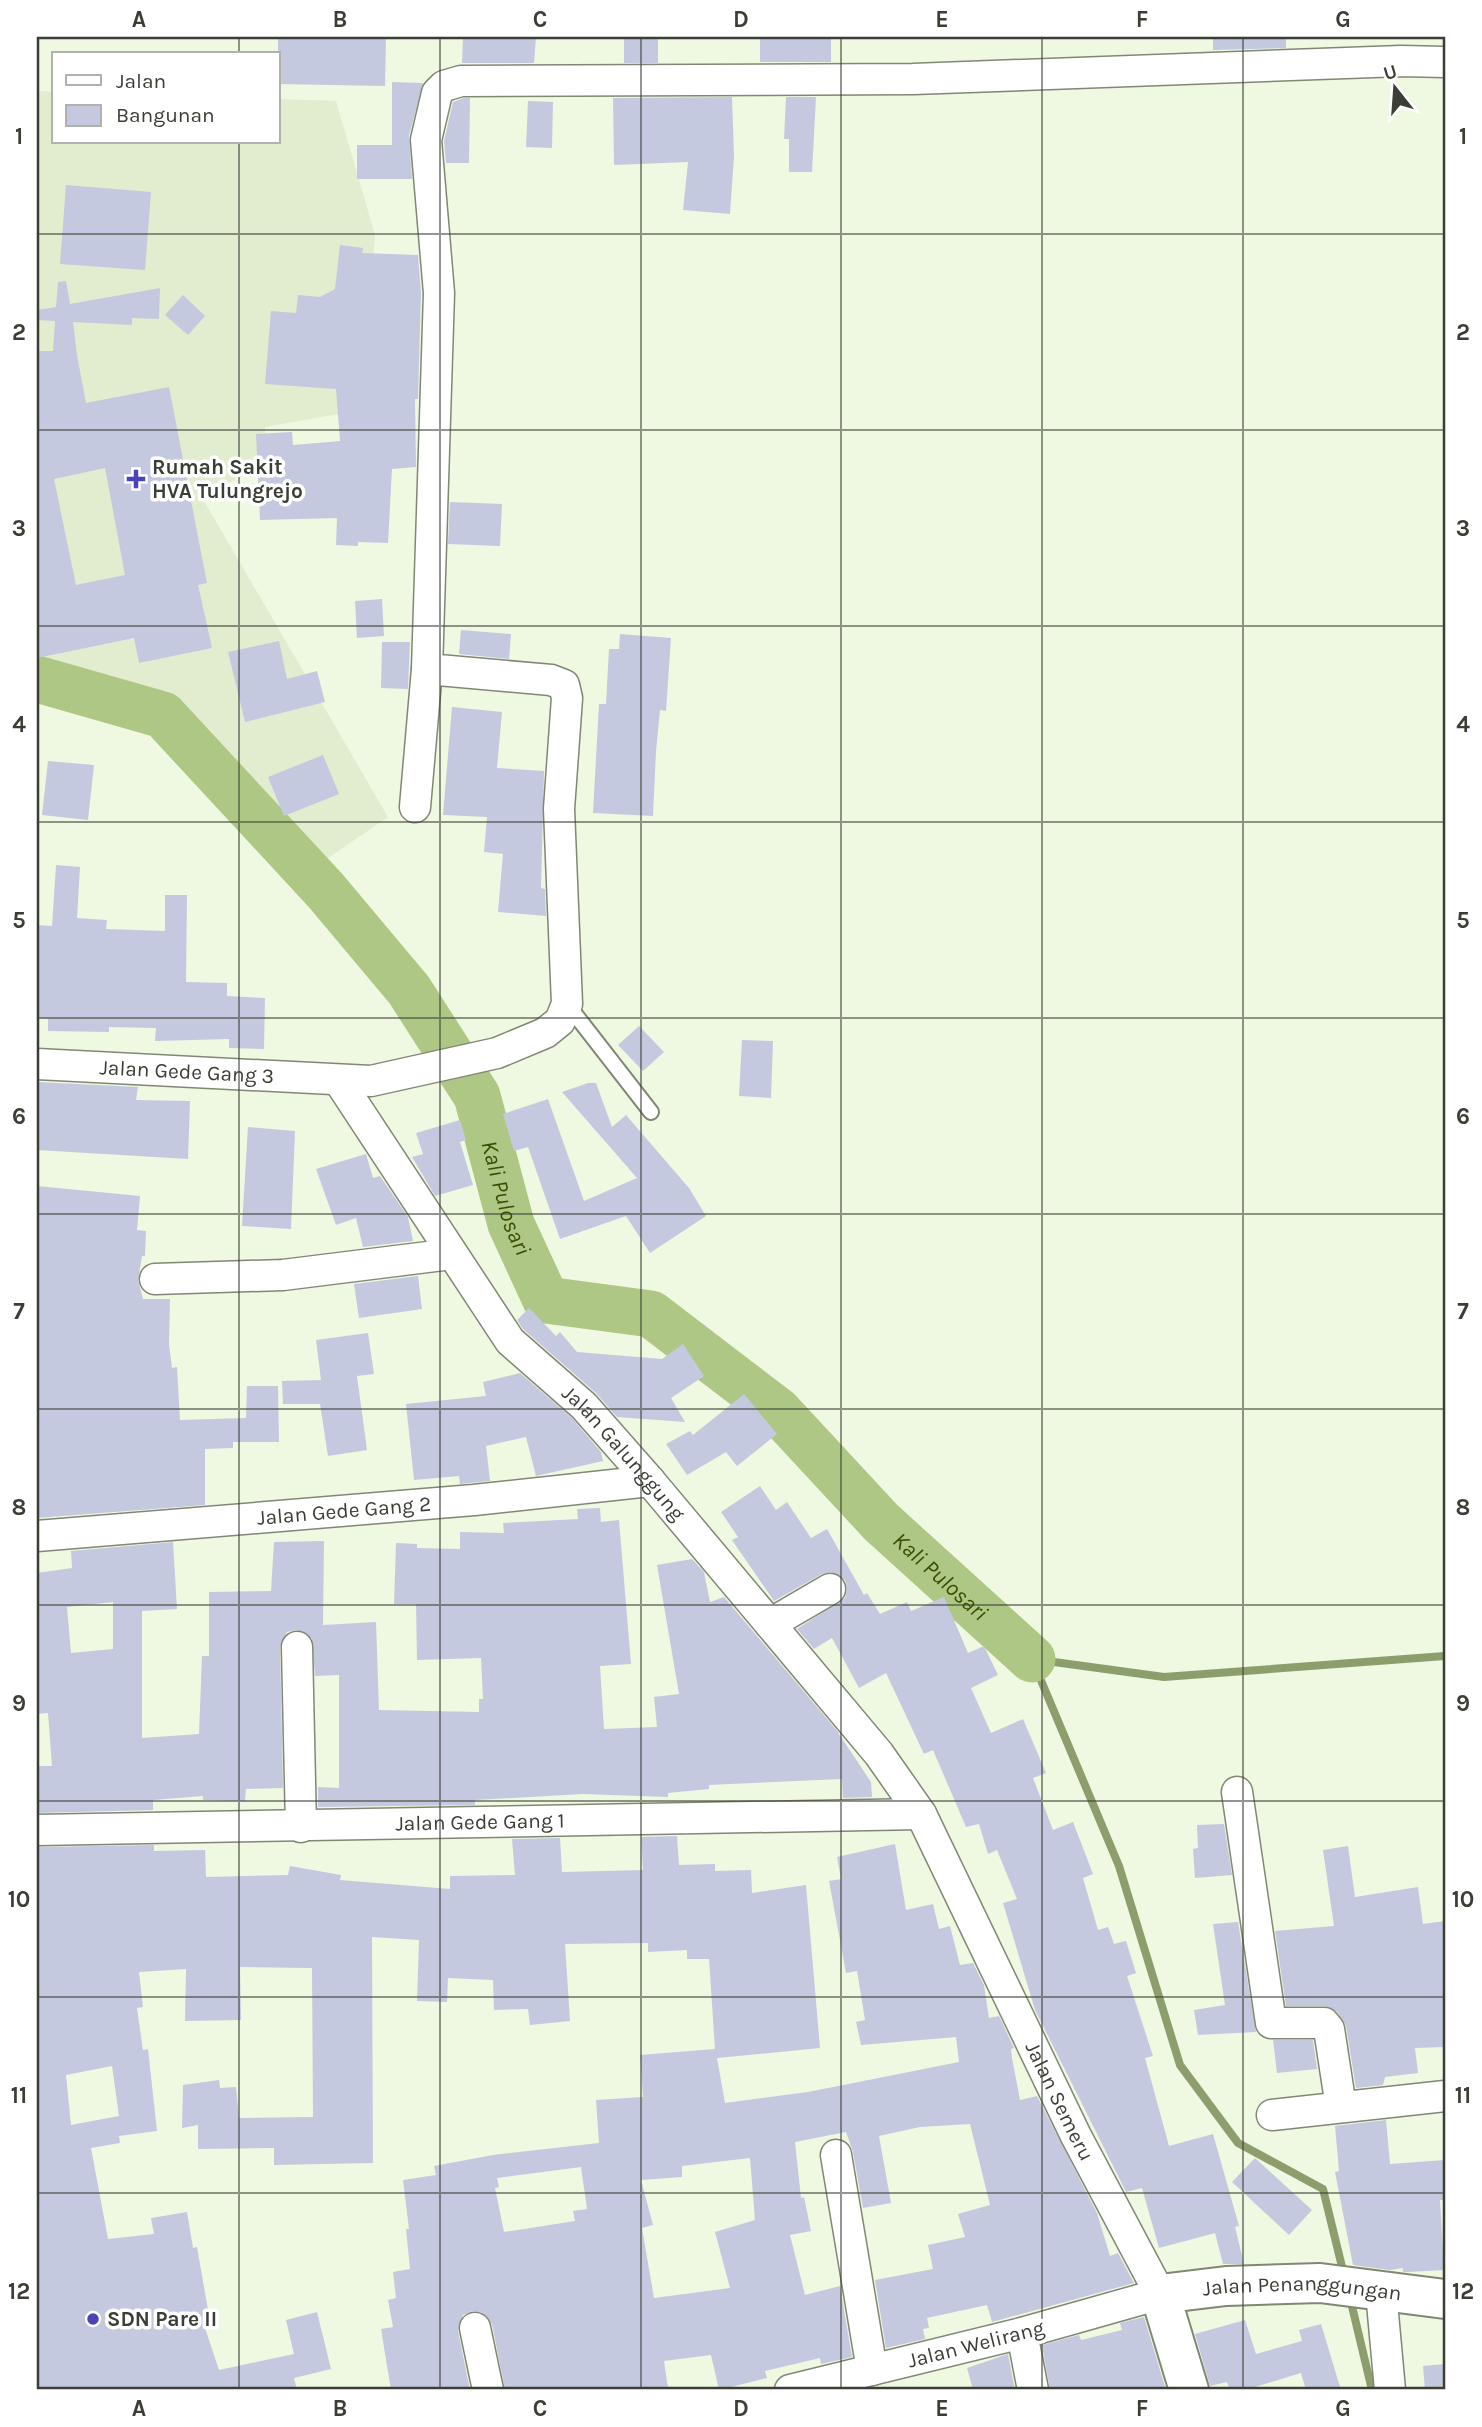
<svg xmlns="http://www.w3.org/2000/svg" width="1482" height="2427" font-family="Karla,sans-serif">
  <rect width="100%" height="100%" fill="#eff8e1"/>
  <path fill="#e2eccf" d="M37 91 54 92V142H278V99L336 101 375 235 361 410 265 427V458L204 501 388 817 299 878 158 735 37 693Z"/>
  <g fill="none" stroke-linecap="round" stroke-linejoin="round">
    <g stroke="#8c9e6c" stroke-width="8">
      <path d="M1032 1659 1119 1866 1180 2065 1238 2143 1323 2189 1344 2275"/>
      <path d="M1032 1659 1164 1677 1445 1656"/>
      <path d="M1350 2298 1372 2390"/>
    </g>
    <path stroke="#afc784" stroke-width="47" id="s1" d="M37 679 163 715 326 891 409 990 477 1096 511 1224 546 1300 651 1314 778 1411 881 1522 1032 1659"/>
  </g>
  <g fill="#c5c9df" fill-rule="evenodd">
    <path d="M278 37H386L385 86 278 84Z"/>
    <path d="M463 37H536L534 63H462Z"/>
    <rect x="624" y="37" width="34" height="26"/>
    <rect x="760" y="37" width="71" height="25"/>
    <path d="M1213 37H1286V48L1213 50Z"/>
    <path d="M392 82 423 83 409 136 412 179H357V145H392Z"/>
    <path d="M732 97 734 157 730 214 683 210 688 162 614 165 613 98Z"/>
    <path d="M786 97H816L812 172H789V139H784Z"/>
    <path d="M464 98H470L469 163H446L444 141 453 102Z"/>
    <path d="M528 101 553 102 552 148 526 147Z"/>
    <path d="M66 185 151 192 145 270 60 264Z"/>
    <path d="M340 245 363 248 362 253 418 255 421 293 418 399H415L416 467 392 469 388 543 358 542V546L336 545 337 518 260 520 256 434 292 432 293 445 340 441 336 389 265 384 271 311 296 313 298 295 320 297 335 289Z"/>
    <path d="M66 281 70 304 160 288 159 319 132 318V325L73 322 77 355 86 403 169 387 207 583 198 585 212 648 139 663 134 638 37 658V351H53L55 321 37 320V310L56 307 58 282ZM105 468 125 575 76 585 54 479Z"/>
    <path d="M183 295 205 316 188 335 165 315Z"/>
    <path d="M450 502 502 504 500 546 448 544Z"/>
    <path d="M382 599 384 636 357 638 355 601Z"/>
    <path d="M461 630 511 634 509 659 459 654Z"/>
    <path d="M620 634 671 638 666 711 660 710 656 751 653 816 593 813 599 704H606L609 649H619Z"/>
    <path d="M279 641 287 679 317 671 325 702 245 722 228 652Z"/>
    <path d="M382 642H410L408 689 381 688Z"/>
    <path d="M452 707 502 712 497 768 544 771 541 888 545 889 546 916 498 912 503 854 484 852 487 817 443 815Z"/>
    <path d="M323 755 339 794 284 816 268 777Z"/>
    <path d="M48 761 94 765 88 820 42 815Z"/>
    <path d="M56 865 80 867 77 918 107 920 106 929 165 931V895H187L186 982 227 983V996L265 998 264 1049 229 1048V1039L155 1041 156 1028 109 1027V1032L48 1031V1019L37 1018V925L52 926Z"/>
    <path d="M639 1026 664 1052 643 1071 618 1045Z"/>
    <path d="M742 1040 773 1041 771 1098 739 1096Z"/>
    <path d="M37 1082 138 1087 136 1100 190 1101 188 1159 37 1150Z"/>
    <path d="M588 1083H596L612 1127 626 1115 689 1188 706 1216 650 1253 626 1216 560 1239 528 1147 514 1151 503 1114 548 1099 584 1201 637 1178 562 1092Z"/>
    <path d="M460 1120 466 1140 460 1142 473 1185 435 1196 412 1157 423 1154 416 1133Z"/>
    <path d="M248 1127 295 1131 291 1229 242 1226Z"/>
    <path d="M366 1154 373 1178 380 1176 408 1217 413 1241 363 1247 356 1218 336 1225 316 1169Z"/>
    <path d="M37 1186 140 1196 137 1230 146 1231 145 1256H142L138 1280 143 1299H170L169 1345 172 1368 177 1367 180 1420 246 1418 247 1386H278L279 1442H233V1448L205 1449V1505L37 1518Z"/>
    <path d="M418 1276 422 1309 359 1318 354 1284Z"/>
    <path d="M529 1308 556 1336 560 1332 577 1352 662 1359 683 1344 704 1376 671 1398 685 1422 617 1417 596 1393 523 1329 517 1320Z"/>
    <path d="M368 1333 374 1374 357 1376 367 1450 328 1456 320 1404H283L282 1381 321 1380 316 1340Z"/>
    <path d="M520 1373 572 1418 601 1452 603 1461 536 1476 526 1437 486 1446 490 1481 460 1484 459 1476 414 1480 406 1404 486 1396 483 1382Z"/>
    <path d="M744 1394 777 1434 737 1466 726 1452 687 1475 666 1444 690 1431 693 1435Z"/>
    <path d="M760 1486 776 1510 787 1502 811 1538 827 1529 864 1595 867 1593 880 1614 907 1602 911 1611 944 1597 968 1653 984 1646 998 1675 971 1688 991 1733 1023 1719 1046 1773 1033 1778 1053 1830 1073 1822 1093 1874 1083 1878 1098 1930 1108 1927 1114 1944 1126 1941 1136 1973 1127 1976 1153 2056 1145 2058 1169 2146 1213 2134 1239 2226 1235 2227 1244 2264H1223L1215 2233 1159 2248 1142 2188 1126 2192 1035 2010 1003 1903 1017 1899 997 1850 988 1854 979 1824 966 1827 933 1750 924 1754 886 1673 859 1688 832 1638 814 1649 797 1629 845 1598 847 1590 845 1580 831 1572 822 1574 774 1601 732 1540 738 1537 721 1512Z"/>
    <path d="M600 1508 601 1522 619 1520 631 1664 600 1666 604 1729 657 1727 654 1697 679 1694 657 1565 692 1559 704 1572 710 1602 724 1597 839 1733 840 1753 839 1734 871 1782 872 1797 843 1798 842 1779 709 1785V1789L668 1793V1797L583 1794 475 1800V1805L318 1807V1787L339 1788V1675L315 1676 312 1639 297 1630 287 1632 280 1647 283 1788 246 1789 245 1801 203 1800V1796L153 1800V1810L37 1813V1766H52L48 1713 37 1714V1573L72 1568 71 1551 173 1542 177 1609 142 1611V1738L199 1734 202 1656H209V1592L271 1591 274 1542 324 1541 323 1625 376 1622 379 1710 479 1712V1699H483L481 1658 417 1660 416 1604H394L396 1543 417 1544V1548L460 1549V1532L504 1533 503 1523 578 1519 577 1509ZM113 1602V1649L71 1653 67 1607Z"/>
    <path d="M1224 1824 1232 1875 1195 1878 1193 1849 1198 1848 1197 1825Z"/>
    <path d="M677 1836 679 1865 715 1864V1871L751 1870 752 1893 806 1885 820 2048 717 2058 725 2103 808 2092 959 2062 956 2037 861 2045 856 2022 865 2020 857 1971 846 1973 829 1881 841 1879 837 1857 895 1844 906 1910 933 1904 939 1929 950 1926 960 1965 973 1963 984 1985 989 2018 999 2016 1014 2048 1011 2049 1012 2058 1020 2100 1037 2096 1097 2213 1110 2256 1118 2253 1134 2283 992 2322 987 2305 927 2318 929 2328 923 2329 925 2339 886 2348 875 2280 933 2269 928 2245 965 2237 958 2214 990 2205 970 2124 920 2127 879 2136 891 2203 863 2208 853 2152 846 2132 795 2142 801 2198 804 2197 811 2231 790 2235 805 2295 840 2286 852 2357 821 2364 820 2358 765 2371 767 2378 719 2390 711 2355 664 2361 668 2388 505 2390 492 2324 481 2312 472 2311 463 2315 458 2331 470 2390H391L381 2329 393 2327 388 2300 396 2298 393 2272 410 2269 406 2229H409L403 2180 436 2175 434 2166 493 2155 599 2143 596 2100 643 2097 640 2055 715 2049 709 1959H687V1950L648 1952V1943L565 1944 570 2021 530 2025 528 2009 494 2010 493 1980 448 1978 447 2002 417 2001 419 1940 372 1937 373 2163 274 2165V2148L198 2149V2125L182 2128 183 2085 219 2080 220 2088 236 2087 239 2118 313 2117 312 1968 240 1967 241 2020 185 2021 186 1969 139 1972 143 2007 137 2008 143 2050 148 2049 157 2131 119 2136 120 2143 91 2148 108 2239 154 2234 151 2218 187 2212 193 2248 197 2247 211 2327 205 2328 219 2370 294 2354 286 2320 317 2312 331 2369 294 2378 297 2390H37V1847L154 1845V1851L205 1850 206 1877 288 1875 290 1866 341 1875 340 1880 450 1889V1876L515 1875 512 1839 560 1838 562 1872 643 1870 641 1837ZM112 2066 119 2116 71 2125 66 2075ZM750 2158 755 2220 715 2232 730 2288 654 2298 642 2228 653 2225 641 2180 682 2177V2166ZM581 2167 587 2209 573 2211 575 2221 504 2232 495 2188 499 2187 497 2178Z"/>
    <path d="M1348 1846 1355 1897 1418 1887 1423 1924 1445 1921V2047L1415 2048 1418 2073 1385 2077 1383 2085 1356 2088 1346 2026 1337 2012 1325 2006H1286L1275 1931 1334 1926 1323 1850Z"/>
    <path d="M1238 1922 1256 2032 1198 2035 1194 2010 1225 2005 1213 1924Z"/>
    <path d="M1273 2040H1313L1317 2069 1277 2073Z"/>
    <path d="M1386 2120 1390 2164 1445 2160V2200H1440L1444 2270 1408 2272H1403V2268L1390 2270 1353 2265 1335 2172 1339 2171 1335 2126Z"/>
    <path d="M1255 2158 1312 2210 1289 2235 1232 2182Z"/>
    <path d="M1144 2317 1166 2390H1050L1042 2345 1079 2335 1081 2340 1122 2330 1120 2323Z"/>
    <path d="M1245 2320 1256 2354 1302 2341 1299 2330 1321 2324 1341 2390H1306L1301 2373 1245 2390H1230L1227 2382 1210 2386 1195 2334Z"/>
    <path d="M1008 2354 1015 2390H973L967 2368Z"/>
    <path d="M1445 2364V2390H1425L1423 2366Z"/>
  </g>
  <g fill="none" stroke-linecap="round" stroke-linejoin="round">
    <defs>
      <path id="lane" d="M567 1004 651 1112"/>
      <g id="street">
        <path d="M415 807 427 669"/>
        <path id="s2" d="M37 1064 371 1081 497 1053 545 1033 560 1021 567 1004 559 809 567 698 564 685 551 680 427 669 439 293 426 140 437 93 444 86 461 81 913 79 1401 61 1445 62"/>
        <path id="s3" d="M339 1081 510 1341 584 1406 650 1481 879 1754 921 1814 1076 2136 1160 2294 1022 2333 790 2390"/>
        <path d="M155 1279 283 1275 452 1254"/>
        <path id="s4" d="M37 1536 474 1500 650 1481"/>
        <path d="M770 1624 830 1589"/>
        <path d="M297 1647 301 1827"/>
        <path d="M1237 1792 1271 2023H1324L1329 2029 1341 2107"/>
        <path id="s5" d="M37 1830 921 1814"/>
        <path d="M1272 2115 1445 2096"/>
        <path d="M836 2155 872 2370"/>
        <path d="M1381 2292 1390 2390"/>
        <path d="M475 2328 488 2390"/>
        <path d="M1022 2333 1033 2390"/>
      </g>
      <g id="secondary">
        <path id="s6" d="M1189 2390 1160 2294 1226 2286 1320 2283 1445 2299"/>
      </g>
    </defs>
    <use href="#lane" stroke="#808874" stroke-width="18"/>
    <use href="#street" stroke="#808874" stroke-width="33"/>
    <use href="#secondary" stroke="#808874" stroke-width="42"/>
    <use href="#lane" stroke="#fff" stroke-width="14"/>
    <use href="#street" stroke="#fff" stroke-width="30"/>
    <use href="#secondary" stroke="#fff" stroke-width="38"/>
  </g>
  <path fill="none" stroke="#3b3e35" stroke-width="2" stroke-opacity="0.55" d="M239 37V54M440 37V2390M641 37V2390M841 37V2390M1042 37V2390M1243 37V2390M239 142V2390M37 234H1445M37 430H1445M37 626H1445M37 822H1445M37 1018H1445M37 1214H1445M37 1409H1445M37 1605H1445M37 1801H1445M37 1997H1445M37 2193H1445"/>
  <g fill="#4944bb" stroke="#fff" stroke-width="2.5">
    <path d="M132.5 468.5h7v7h7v7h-7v7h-7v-7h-7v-7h7z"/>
    <circle cx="93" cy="2319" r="7"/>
  </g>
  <g text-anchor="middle" stroke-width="7" stroke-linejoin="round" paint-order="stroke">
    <g font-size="21" font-weight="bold" fill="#3b3e35" stroke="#fff" text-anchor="start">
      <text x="152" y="474">Rumah Sakit<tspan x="152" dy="24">HVA Tulungrejo</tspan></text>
      <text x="107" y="2326">SDN Pare II</text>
    </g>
    <g font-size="21" fill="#3b3e35" stroke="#fff">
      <text dy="7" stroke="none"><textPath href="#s2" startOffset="150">Jalan Gede Gang 3</textPath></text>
      <text dy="7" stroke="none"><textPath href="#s3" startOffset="471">Jalan Galunggung</textPath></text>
      <text dy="7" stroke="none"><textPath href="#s4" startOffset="308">Jalan Gede Gang 2</textPath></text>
      <text dy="7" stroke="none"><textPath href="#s5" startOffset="443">Jalan Gede Gang 1</textPath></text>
      <text dy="7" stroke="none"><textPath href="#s3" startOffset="1258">Jalan Semeru</textPath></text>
      <text dy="7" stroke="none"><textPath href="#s6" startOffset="243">Jalan Penanggungan</textPath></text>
      <text transform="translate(976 2344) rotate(-14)" y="7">Jalan Welirang</text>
    </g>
    <g font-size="23" font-style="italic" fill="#3b4e00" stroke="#fff">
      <text dy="8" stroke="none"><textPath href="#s1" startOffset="732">Kali Pulosari</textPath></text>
      <text dy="8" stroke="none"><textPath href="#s1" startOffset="1340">Kali Pulosari</textPath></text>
    </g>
  </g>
  <rect width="1482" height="2427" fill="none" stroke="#ffffff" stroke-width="77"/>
  <rect x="52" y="52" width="228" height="91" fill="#ffffff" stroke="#b1b2ae" stroke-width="2"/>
  <rect x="66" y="75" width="35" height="10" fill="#ffffff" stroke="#b1b2ae" stroke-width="2"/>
  <text x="116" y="88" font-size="21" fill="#3b3e35">Jalan</text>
  <rect x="66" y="105" width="35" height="21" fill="#c5c9df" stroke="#b1b2ae" stroke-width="2"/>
  <text x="116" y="122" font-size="21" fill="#3b3e35">Bangunan</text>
  <g transform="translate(1395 88) rotate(343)" stroke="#ffffff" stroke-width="5" paint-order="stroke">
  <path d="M0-5L12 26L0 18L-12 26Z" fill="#3b3e35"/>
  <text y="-10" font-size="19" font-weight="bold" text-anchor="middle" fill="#3b3e35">U</text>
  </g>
  <rect x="38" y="38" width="1406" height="2350" fill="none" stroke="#3b3e35" stroke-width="2.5"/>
  <g font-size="23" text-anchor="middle" font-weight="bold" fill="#3b3e35">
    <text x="139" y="27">A</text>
    <text x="340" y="27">B</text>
    <text x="540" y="27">C</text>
    <text x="741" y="27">D</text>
    <text x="942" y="27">E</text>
    <text x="1142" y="27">F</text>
    <text x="1343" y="27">G</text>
    <text x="19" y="144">1</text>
    <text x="1463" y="144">1</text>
    <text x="19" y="340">2</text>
    <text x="1463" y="340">2</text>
    <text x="19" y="536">3</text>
    <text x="1463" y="536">3</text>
    <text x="19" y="732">4</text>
    <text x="1463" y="732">4</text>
    <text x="19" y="928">5</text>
    <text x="1463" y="928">5</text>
    <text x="19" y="1124">6</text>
    <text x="1463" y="1124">6</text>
    <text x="19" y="1319">7</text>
    <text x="1463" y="1319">7</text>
    <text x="19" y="1515">8</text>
    <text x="1463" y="1515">8</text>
    <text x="19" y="1711">9</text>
    <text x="1463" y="1711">9</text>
    <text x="19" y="1907">10</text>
    <text x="1463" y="1907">10</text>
    <text x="19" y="2103">11</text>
    <text x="1463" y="2103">11</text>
    <text x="19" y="2299">12</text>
    <text x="1463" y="2299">12</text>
    <text x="139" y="2416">A</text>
    <text x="340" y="2416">B</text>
    <text x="540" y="2416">C</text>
    <text x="741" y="2416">D</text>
    <text x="942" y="2416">E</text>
    <text x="1142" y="2416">F</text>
    <text x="1343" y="2416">G</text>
  </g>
</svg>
